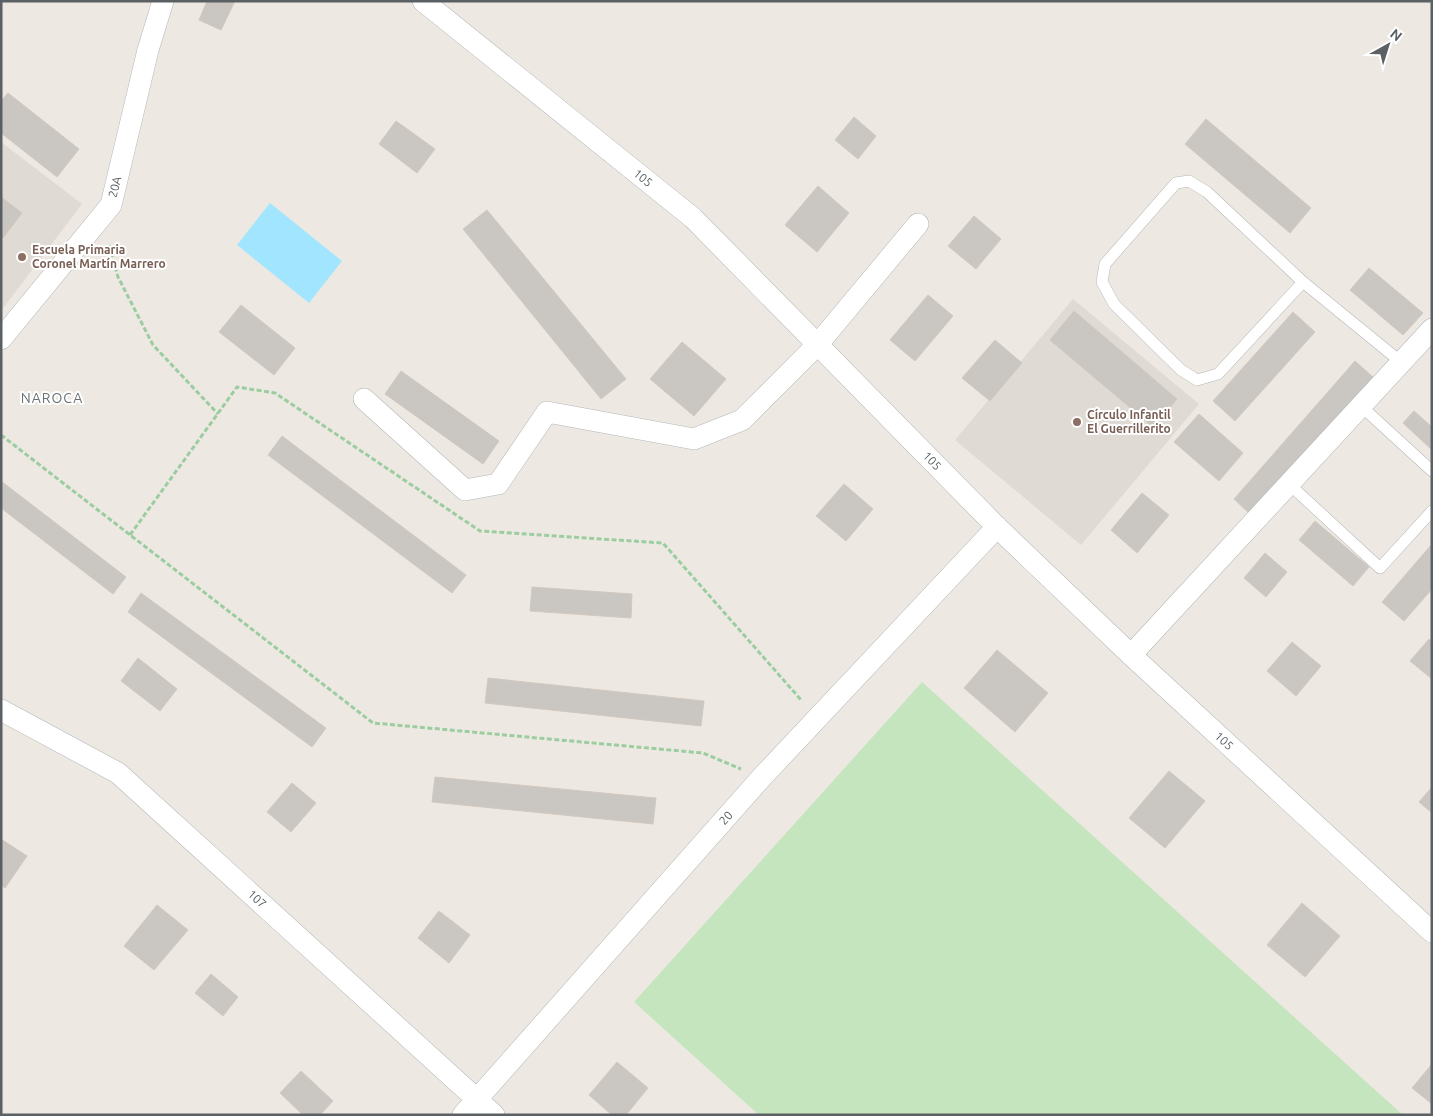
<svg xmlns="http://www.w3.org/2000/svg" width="1433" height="1116" font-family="Ubuntu,sans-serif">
  <rect width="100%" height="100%" fill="#ede9e2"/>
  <g fill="#dfdad3">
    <path d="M1 142 82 204 1 311Z"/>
    <path d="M1073 299 1199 404 1081 545 955 440Z"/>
  </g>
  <path fill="#c5e5be" d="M922 682 1403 1115H759L634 1002Z"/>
  <path fill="#a1e6fe" d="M270 203 342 261 309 303 237 245Z"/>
  <g fill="#cac6c1" stroke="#d2c9c0">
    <path d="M207 1H235L221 30 199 20Z"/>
    <path d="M8 93 79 149 57 177 1 133V101Z"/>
    <path d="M854 117 876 136 858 159 835 140Z"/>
    <path d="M1206 119 1311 208 1290 233 1185 144Z"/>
    <path d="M396 121 435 149 417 173 379 144Z"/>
    <path d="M818 186 849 213 817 252 785 225Z"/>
    <path d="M1 197 22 213 3 238 1 236Z"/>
    <path d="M487 210 626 379 601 399 463 229Z"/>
    <path d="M974 216 1001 239 976 269 948 246Z"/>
    <path d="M1369 268 1423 313 1403 335 1350 290Z"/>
    <path d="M928 295 953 316 915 361 890 340Z"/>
    <path d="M241 305 295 348 274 375 219 332Z"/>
    <path d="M1074 311 1177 399 1153 427 1050 340Z"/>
    <path d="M1293 312 1315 332 1235 421 1213 401Z"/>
    <path d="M995 340 1022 363 990 401 962 378Z"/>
    <path d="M682 342 726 379 694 416 650 379Z"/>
    <path d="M1355 361 1374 378 1252 516 1234 499Z"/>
    <path d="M401 371 499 441 483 464 385 394Z"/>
    <path d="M1414 411 1432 427V450L1403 423Z"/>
    <path d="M1199 414 1243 453 1219 481 1174 442Z"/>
    <path d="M282 436 466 575 452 593 268 455Z"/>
    <path d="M1 481 126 577 113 594 1 508Z"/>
    <path d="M844 484 873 509 846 541 816 516Z"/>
    <path d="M1142 493 1169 515 1137 553 1111 530Z"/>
    <path d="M1315 521 1369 567 1353 586 1299 540Z"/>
    <path d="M1432 544V589L1404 621 1382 602Z"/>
    <path d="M1265 553 1287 572 1266 597 1244 578Z"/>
    <path d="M532 587 632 594 631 618 530 611Z"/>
    <path d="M141 593 326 728 312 747 128 612Z"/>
    <path d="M1429 639 1432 642V679L1410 661Z"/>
    <path d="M1292 642 1321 666 1296 696 1267 671Z"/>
    <path d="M997 650 1048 693 1015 732 964 688Z"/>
    <path d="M138 658 177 689 160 711 121 681Z"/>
    <path d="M488 678 704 701 701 726 485 703Z"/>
    <path d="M1169 771 1205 801 1165 848 1129 818Z"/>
    <path d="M435 777 656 798 653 824 432 802Z"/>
    <path d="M292 783 316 803 291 832 267 812Z"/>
    <path d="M1432 787V813L1419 802Z"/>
    <path d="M1 839 27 856 5 888 1 885Z"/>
    <path d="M1302 903 1340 936 1305 977 1267 945Z"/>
    <path d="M157 905 188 930 154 970 124 946Z"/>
    <path d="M439 911 470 935 449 963 418 938Z"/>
    <path d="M211 974 238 997 223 1016 195 993Z"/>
    <path d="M617 1062 648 1088 626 1115H612L589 1095Z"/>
    <path d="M1432 1064V1104L1412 1088Z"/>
    <path d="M301 1071 333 1101 320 1115H303L280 1093Z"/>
  </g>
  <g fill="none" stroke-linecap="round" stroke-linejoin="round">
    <defs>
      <g id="service">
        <path d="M1303 282 1218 374 1197 380 1181 370 1114 304 1102 282 1105 264 1176 183 1189 181 1207 192 1303 282 1401 362"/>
        <path d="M1361 406 1432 471"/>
        <path d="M1289 484 1380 568 1432 511"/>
      </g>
      <g id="minor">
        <path d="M423 1 693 218 997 527 1131 655 1432 932"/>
        <path d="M1 339 111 205 148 50 163 1"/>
        <path d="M364 399 465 490 498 484 547 412 694 439 742 420 818 344 918 224"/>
        <path d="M1131 655 1432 329"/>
        <path d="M1 710 118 773 494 1115"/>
        <path d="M463 1115 762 777 997 527"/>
      </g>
    </defs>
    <use href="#service" stroke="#b3b6b9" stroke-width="12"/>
    <use href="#minor" stroke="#b3b6b9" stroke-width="22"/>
    <g stroke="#9ccda1" stroke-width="3" stroke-dasharray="5 2.5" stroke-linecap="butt">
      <path d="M109 245 118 277 153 345 218 414"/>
      <path d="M1 435 373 723 703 753 741 769"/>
      <path d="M130 535 237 387 275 393 480 531 663 543 802 701"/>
    </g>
    <use href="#service" stroke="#fff" stroke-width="11"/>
    <use href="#minor" stroke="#fff" stroke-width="21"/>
  </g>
  <g fill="#8d6e63" stroke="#fff" stroke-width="2">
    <circle cx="22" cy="257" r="5"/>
    <circle cx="1077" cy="422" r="5"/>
  </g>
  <g text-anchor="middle" stroke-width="4" stroke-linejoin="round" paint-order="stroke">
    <g font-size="12" fill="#5a6063" stroke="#fff">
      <text transform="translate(643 178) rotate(39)" y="4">105</text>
      <text transform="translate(115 187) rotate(-76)" y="4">20A</text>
      <text transform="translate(932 461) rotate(46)" y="4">105</text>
      <text transform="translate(1224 741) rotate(43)" y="4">105</text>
      <text transform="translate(726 818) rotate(-48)" y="4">20</text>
      <text transform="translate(257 899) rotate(42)" y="4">107</text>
    </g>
    <g font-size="12" font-weight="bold" fill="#785e54" stroke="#fff" text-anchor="start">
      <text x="32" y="254">Escuela Primaria<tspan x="32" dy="14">Coronel Martín Marrero</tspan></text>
      <text x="1087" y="419">Círculo Infantil<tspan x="1087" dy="14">El Guerrillerito</tspan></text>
    </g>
    <g font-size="14" letter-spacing="1" fill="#6b7275" stroke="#fff">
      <text x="52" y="403">NAROCA</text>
    </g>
  </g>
  <rect width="1433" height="1116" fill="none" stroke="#5a6063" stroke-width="5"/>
  <g transform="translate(1388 45) rotate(39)" stroke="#ffffff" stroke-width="4" paint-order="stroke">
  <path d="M0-4L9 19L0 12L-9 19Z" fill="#5a6063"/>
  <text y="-8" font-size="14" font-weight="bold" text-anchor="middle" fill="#5a6063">N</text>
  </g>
</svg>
